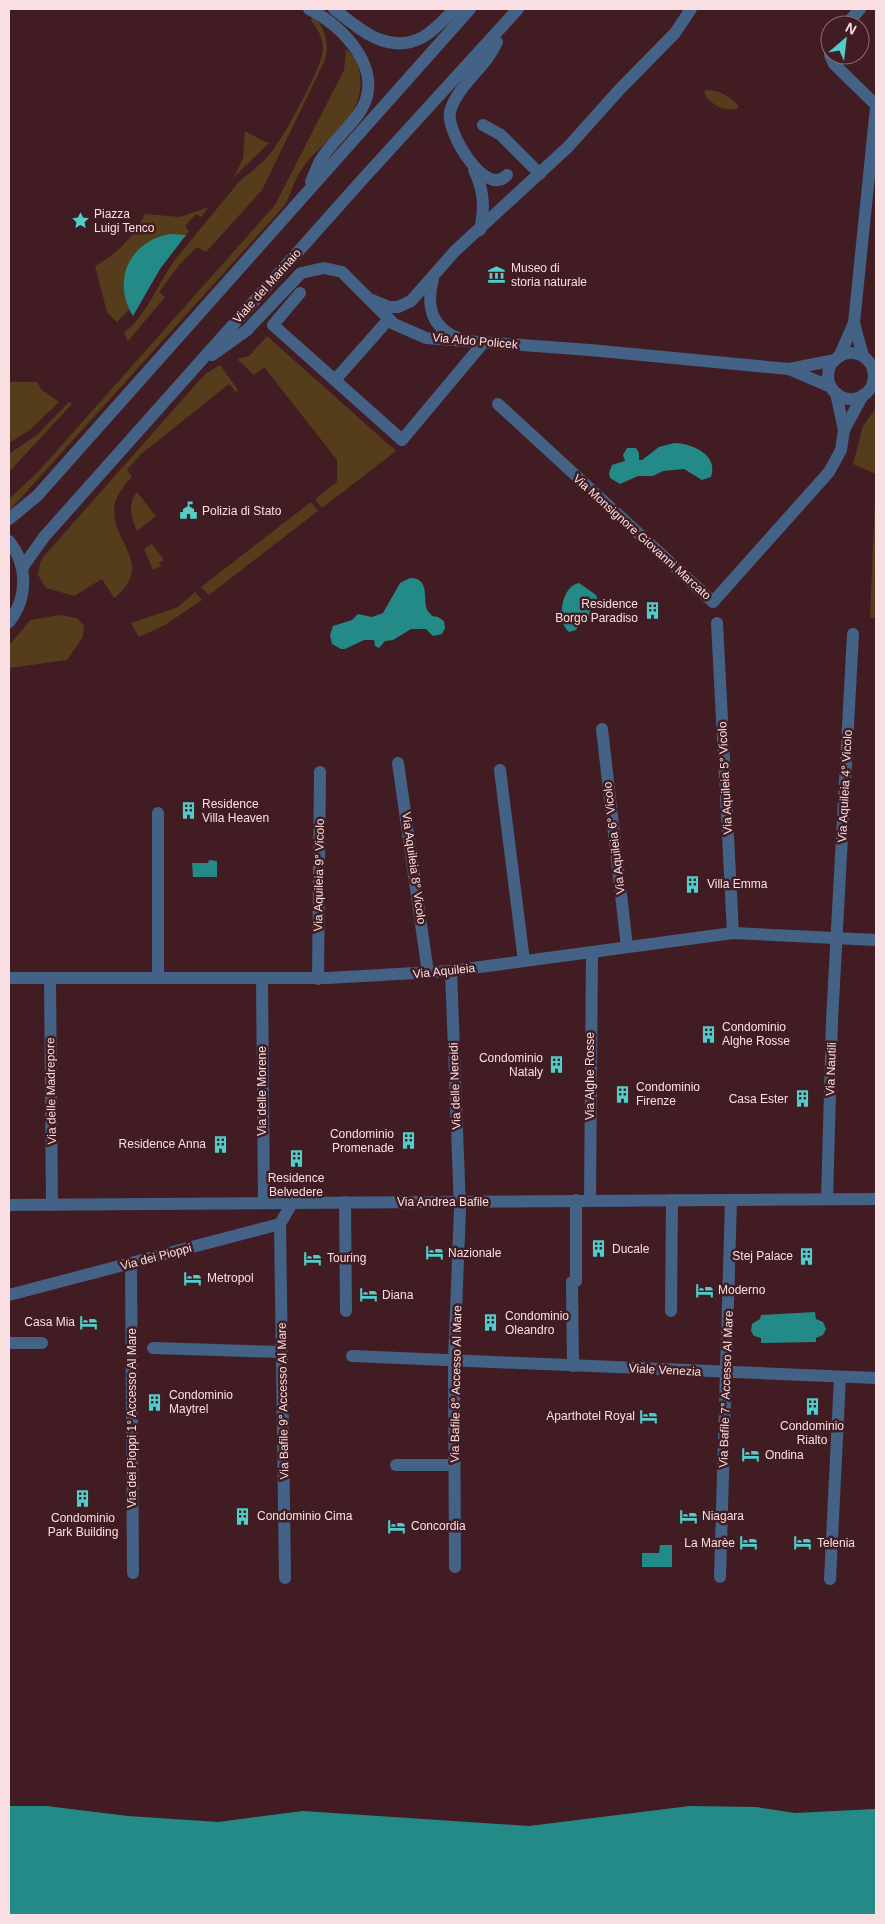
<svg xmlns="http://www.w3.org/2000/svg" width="885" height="1924" font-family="Helvetica,sans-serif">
  <rect width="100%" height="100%" fill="#411d23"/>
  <g fill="#553c1b">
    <path d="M312 17C326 25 329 46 325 60L262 190 206 252 197 247 180 264 159 292 165 297 128 341 124 333C149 313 158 281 178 256 198 232 218 207 238 183 248 173 260 166 269 155 282 141 321 69 323 51 324 40 318 29 311 20Z"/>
    <path d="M346 49C355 56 359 65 360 76 366 118 322 139 301 170 294 180 291 194 285 205L9 511V499L37 473 275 205 344 70Z"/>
    <path d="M706 90C719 90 729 96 738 105V108C727 114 707 103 704 92Z"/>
    <path d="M245 131 265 142H270L234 177 243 158Z"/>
    <path d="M209 207 201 217 196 214 185 226 189 231 186 235 160 236 124 284 129 310 117 322 107 312 95 266C118 253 133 238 145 214L180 217Z"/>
    <path d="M267 336 396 451 322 508 315 499 337 482V460L264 367 254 375 237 359 249 356Z"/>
    <path d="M220 365 238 390 236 392 229 384 140 455 127 470 132 477C125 484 118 493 115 503 107 541 158 563 114 598L102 579 74 596 46 588 38 575 40 563 44 556 205 374Z"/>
    <path d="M9 382H37L42 390 59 402 30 430 9 443Z"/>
    <path d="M69 402 72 404 9 472V454L37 435Z"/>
    <path d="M876 408V618H870L876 474 853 464 863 426Z"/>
    <path d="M137 492 156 516 137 531C131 518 127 504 137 492Z"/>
    <path d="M311 502 318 511 209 595 201 587Z"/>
    <path d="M152 544 164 560 159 563 161 566 153 570 144 549Z"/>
    <path d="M195 592 202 600 165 625 139 637 131 623 178 607Z"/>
    <path d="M60 615 77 618 84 626 83 637 67 660 9 668V646L30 620Z"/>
  </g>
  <g fill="#238a87">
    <path d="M170 234 186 235 160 269 133 316C111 280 130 241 170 234Z"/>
    <path d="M674 443C692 443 719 455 711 477L702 480 684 469 663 471 653 476H638L620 484 610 478 609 473 612 465 625 461 623 455 627 448H636L639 453V460H642L659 447Z"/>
    <path d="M410 578C428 578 424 594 426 606 426 610 430 613 432 616L438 617 444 621 445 628 442 634 433 636 426 629H411L393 640 385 641 379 648 375 646 374 640H364L345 649H341L332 644 330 635 333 626 352 620 358 614 372 617 383 613 400 583Z"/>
    <path d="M579 583 596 595 598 602 595 607H591L589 622 580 623 576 630 569 632C556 622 561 586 579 583Z"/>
    <path d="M209 860 217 861V877H193L192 863H208Z"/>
    <path d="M815 1312 816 1319 823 1322 826 1329 823 1335 816 1338V1342L761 1343V1338L754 1336 751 1331 752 1324 760 1319 761 1315Z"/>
    <path d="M660 1545H672V1567H642V1553H659Z"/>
    <path d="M9 1806H46L128 1816 218 1822 303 1811 529 1826 690 1806 756 1807 795 1813 875 1809 876 1915H9Z"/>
  </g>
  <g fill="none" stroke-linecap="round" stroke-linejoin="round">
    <g stroke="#436285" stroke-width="12">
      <path d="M309 9C342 25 386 70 361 110 350 128 331 142 320 161 317 167 314 175 311 182"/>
      <path d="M334 9C360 29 388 56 423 37 434 31 445 18 455 9"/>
      <path d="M846 25 860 9"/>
      <path d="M497 42C486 68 457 85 450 112 446 132 486 199 507 175"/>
      <path d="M830 55 834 64 876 105"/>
      <path d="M483 125 501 135 540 174"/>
      <path d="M474 170C484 191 485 207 480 230"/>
      <path d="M433 279C426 305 431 328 458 338"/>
      <path d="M300 293 273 325 402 440 484 342"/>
      <path d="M372 300 389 307H398L411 301 455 251 568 147 620 89 675 33 691 9"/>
      <path d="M854 323 876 107"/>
      <circle cx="851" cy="376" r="23"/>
      <path d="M212 355 247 330 301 273 324 268 342 272 394 324 426 338 590 350 789 369 835 360"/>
      <path d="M839 357 854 323 863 356"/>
      <path d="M789 369 831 387"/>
      <path d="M335 380 388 320"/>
      <path d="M836 393 844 430"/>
      <path d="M498 404 713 602 829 472 841 450 844 430 863 395"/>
      <path d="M9 519 37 496 470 9"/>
      <path d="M9 541C28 565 28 598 9 622"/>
      <path d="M22 568 44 537 361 181 518 9"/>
      <path d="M717 623 733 933"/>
      <path d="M602 729 627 947"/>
      <path d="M398 763 428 973"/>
      <path d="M500 770 524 961"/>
      <path d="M451 971 460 1209 454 1361 455 1567"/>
      <path d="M9 978H327L451 971 733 933 876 940"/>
      <path d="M50 978 52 1205"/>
      <path d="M158 978V813"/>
      <path d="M262 979 264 1203"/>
      <path d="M318 979 320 772"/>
      <path d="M827 1199 832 1021 853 634"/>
      <path d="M590 1200 592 952"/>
      <path d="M345 1202 346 1311"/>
      <path d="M9 1205 876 1199"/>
      <path d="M280 1224 285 1578"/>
      <path d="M131 1264 133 1573"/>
      <path d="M9 1295 280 1224 292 1203"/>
      <path d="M671 1311 672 1200"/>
      <path d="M9 1343H42"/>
      <path d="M153 1348 282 1352"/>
      <path d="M352 1356 876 1378"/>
      <path d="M573 1366 572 1282 576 1281V1200"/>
      <path d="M396 1465H454"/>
      <path d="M720 1577 731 1200"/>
      <path d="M830 1579 840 1377"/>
    </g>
  </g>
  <defs>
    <symbol id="sight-bare" viewBox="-9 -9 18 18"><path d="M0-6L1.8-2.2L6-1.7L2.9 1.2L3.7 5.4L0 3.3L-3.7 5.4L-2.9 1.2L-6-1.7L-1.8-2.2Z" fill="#53cdc9" stroke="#411d23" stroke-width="2.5" paint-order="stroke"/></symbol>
    <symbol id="museum-bare" viewBox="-9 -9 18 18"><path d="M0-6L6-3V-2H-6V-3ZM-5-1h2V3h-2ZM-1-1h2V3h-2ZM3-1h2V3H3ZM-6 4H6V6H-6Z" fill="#53cdc9" stroke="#411d23" stroke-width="2.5" paint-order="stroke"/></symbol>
    <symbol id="civic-bare" viewBox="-9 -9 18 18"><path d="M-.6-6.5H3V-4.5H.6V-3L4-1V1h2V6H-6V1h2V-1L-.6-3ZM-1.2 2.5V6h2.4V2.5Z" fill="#53cdc9" stroke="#411d23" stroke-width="2.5" paint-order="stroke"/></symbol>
    <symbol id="building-bare" viewBox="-9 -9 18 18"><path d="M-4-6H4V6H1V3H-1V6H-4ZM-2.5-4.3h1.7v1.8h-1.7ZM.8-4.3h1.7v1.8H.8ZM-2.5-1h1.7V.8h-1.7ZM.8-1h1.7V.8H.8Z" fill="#53cdc9" stroke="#411d23" stroke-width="2.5" paint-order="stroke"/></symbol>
    <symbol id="hotel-bare" viewBox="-9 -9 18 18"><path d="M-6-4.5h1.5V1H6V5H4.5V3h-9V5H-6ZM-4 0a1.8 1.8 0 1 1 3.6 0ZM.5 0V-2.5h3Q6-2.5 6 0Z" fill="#53cdc9" stroke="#411d23" stroke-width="2.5" paint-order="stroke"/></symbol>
  </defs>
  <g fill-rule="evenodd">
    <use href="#sight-bare" x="68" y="208" width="25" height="25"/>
    <use href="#museum-bare" x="484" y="262" width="25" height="25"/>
    <use href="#civic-bare" x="176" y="498" width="25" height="25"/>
    <use href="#building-bare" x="640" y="598" width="25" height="25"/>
    <use href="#building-bare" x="176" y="798" width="25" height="25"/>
    <use href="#building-bare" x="680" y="872" width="25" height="25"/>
    <use href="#building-bare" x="696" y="1022" width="25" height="25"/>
    <use href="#building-bare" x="544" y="1052" width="25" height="25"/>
    <use href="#building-bare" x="610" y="1082" width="25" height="25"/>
    <use href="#building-bare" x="790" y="1086" width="25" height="25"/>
    <use href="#building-bare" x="396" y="1128" width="25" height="25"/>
    <use href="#building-bare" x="208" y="1132" width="25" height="25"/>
    <use href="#building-bare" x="284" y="1146" width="25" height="25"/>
    <use href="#building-bare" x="586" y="1236" width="25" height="25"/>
    <use href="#hotel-bare" x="422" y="1240" width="25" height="25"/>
    <use href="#building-bare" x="794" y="1244" width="25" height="25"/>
    <use href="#hotel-bare" x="300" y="1246" width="25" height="25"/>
    <use href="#hotel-bare" x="180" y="1266" width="25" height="25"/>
    <use href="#hotel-bare" x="692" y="1278" width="25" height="25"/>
    <use href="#hotel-bare" x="356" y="1282" width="25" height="25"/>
    <use href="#hotel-bare" x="76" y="1310" width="25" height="25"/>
    <use href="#building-bare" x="478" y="1310" width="25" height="25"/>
    <use href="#building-bare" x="142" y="1390" width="25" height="25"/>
    <use href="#building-bare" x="800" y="1394" width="25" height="25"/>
    <use href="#hotel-bare" x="636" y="1404" width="25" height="25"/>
    <use href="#hotel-bare" x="738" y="1442" width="25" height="25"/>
    <use href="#building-bare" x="70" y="1486" width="25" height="25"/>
    <use href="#building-bare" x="230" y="1504" width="25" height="25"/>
    <use href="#hotel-bare" x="676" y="1504" width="25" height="25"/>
    <use href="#hotel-bare" x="384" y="1514" width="25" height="25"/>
    <use href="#hotel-bare" x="736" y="1530" width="25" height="25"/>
    <use href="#hotel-bare" x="790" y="1530" width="25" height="25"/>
  </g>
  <g text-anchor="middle" stroke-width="5" stroke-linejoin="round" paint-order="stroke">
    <g font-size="12" fill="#f9dfe1" stroke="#411d23" text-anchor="start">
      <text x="94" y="218">Piazza<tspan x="94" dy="14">Luigi Tenco</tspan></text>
      <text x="511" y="272">Museo di<tspan x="511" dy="14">storia naturale</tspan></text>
      <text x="202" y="515">Polizia di Stato</text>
      <text x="638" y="608" text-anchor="end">Residence<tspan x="638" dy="14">Borgo Paradiso</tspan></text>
      <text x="202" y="808">Residence<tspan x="202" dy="14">Villa Heaven</tspan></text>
      <text x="707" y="888">Villa Emma</text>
      <text x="722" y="1031">Condominio<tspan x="722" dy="14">Alghe Rosse</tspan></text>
      <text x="543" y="1062" text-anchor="end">Condominio<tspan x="543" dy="14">Nataly</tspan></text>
      <text x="636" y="1091">Condominio<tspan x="636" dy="14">Firenze</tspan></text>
      <text x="788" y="1103" text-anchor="end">Casa Ester</text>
      <text x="394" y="1138" text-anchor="end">Condominio<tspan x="394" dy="14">Promenade</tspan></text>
      <text x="206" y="1148" text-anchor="end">Residence Anna</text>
      <text x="296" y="1182" text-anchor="middle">Residence<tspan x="296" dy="14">Belvedere</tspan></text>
      <text x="612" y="1253">Ducale</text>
      <text x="448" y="1257">Nazionale</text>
      <text x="793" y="1260" text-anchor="end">Stej Palace</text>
      <text x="327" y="1262">Touring</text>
      <text x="207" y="1282">Metropol</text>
      <text x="718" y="1294">Moderno</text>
      <text x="382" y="1299">Diana</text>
      <text x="505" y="1320">Condominio<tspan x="505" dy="14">Oleandro</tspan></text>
      <text x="75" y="1326" text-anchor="end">Casa Mia</text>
      <text x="169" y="1399">Condominio<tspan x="169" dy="14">Maytrel</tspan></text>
      <text x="635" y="1420" text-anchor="end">Aparthotel Royal</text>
      <text x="812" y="1430" text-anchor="middle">Condominio<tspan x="812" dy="14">Rialto</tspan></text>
      <text x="765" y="1459">Ondina</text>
      <text x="257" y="1520">Condominio Cima</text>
      <text x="702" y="1520">Niagara</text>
      <text x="83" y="1522" text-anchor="middle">Condominio<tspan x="83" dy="14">Park Building</tspan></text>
      <text x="411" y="1530">Concordia</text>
      <text x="735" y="1547" text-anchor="end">La Marèe</text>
      <text x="817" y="1547">Telenia</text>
    </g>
    <g font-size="12" fill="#f9dfe1" stroke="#411d23">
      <text transform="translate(267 286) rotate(-48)" y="4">Viale del Marinaio</text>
      <text transform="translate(475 341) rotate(5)" y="4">Via Aldo Policek</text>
      <text transform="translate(642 537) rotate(42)" y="4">Via Monsignore Giovanni Marcato</text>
      <text transform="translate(725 778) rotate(-93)" y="4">Via Aquileia 5° Vicolo</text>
      <text transform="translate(845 786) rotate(-87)" y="4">Via Aquileia 4° Vicolo</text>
      <text transform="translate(614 838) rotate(-97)" y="4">Via Aquileia 6° Vicolo</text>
      <text transform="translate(414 868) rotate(82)" y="4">Via Aquileia 8° Vicolo</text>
      <text transform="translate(319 875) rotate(-89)" y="4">Via Aquileia 9° Vicolo</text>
      <text transform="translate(444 971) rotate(-6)" y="4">Via Aquileia</text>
      <text transform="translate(831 1069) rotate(-88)" y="4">Via Nautili</text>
      <text transform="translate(590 1076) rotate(-90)" y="4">Via Alghe Rosse</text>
      <text transform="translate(455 1086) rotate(-92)" y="4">Via delle Nereidi</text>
      <text transform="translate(51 1091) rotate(-91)" y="4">Via delle Madrepore</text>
      <text transform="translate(262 1091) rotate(-90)" y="4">Via delle Morene</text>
      <text x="443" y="1206">Via Andrea Bafile</text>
      <text transform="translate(156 1257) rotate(-15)" y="4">Via dei Pioppi</text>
      <text transform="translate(665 1370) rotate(3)" y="4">Viale Venezia</text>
      <text transform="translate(456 1384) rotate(-89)" y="4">Via Bafile 8° Accesso Al Mare</text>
      <text transform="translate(726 1389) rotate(-88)" y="4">Via Bafile 7° Accesso Al Mare</text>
      <text transform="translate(283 1401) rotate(-91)" y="4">Via Bafile 9° Accesso Al Mare</text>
      <text transform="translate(132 1418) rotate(-90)" y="4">Via dei Pioppi 1° Accesso Al Mare</text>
    </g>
  </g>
  <rect width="885" height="1924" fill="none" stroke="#f9dfe1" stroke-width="20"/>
  <g transform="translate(845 40) rotate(28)"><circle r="24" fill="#411d23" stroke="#8b6b6f"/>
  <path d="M0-4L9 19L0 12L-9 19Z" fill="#53cdc9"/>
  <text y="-8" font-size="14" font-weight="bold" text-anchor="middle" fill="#f9dfe1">N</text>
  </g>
</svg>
